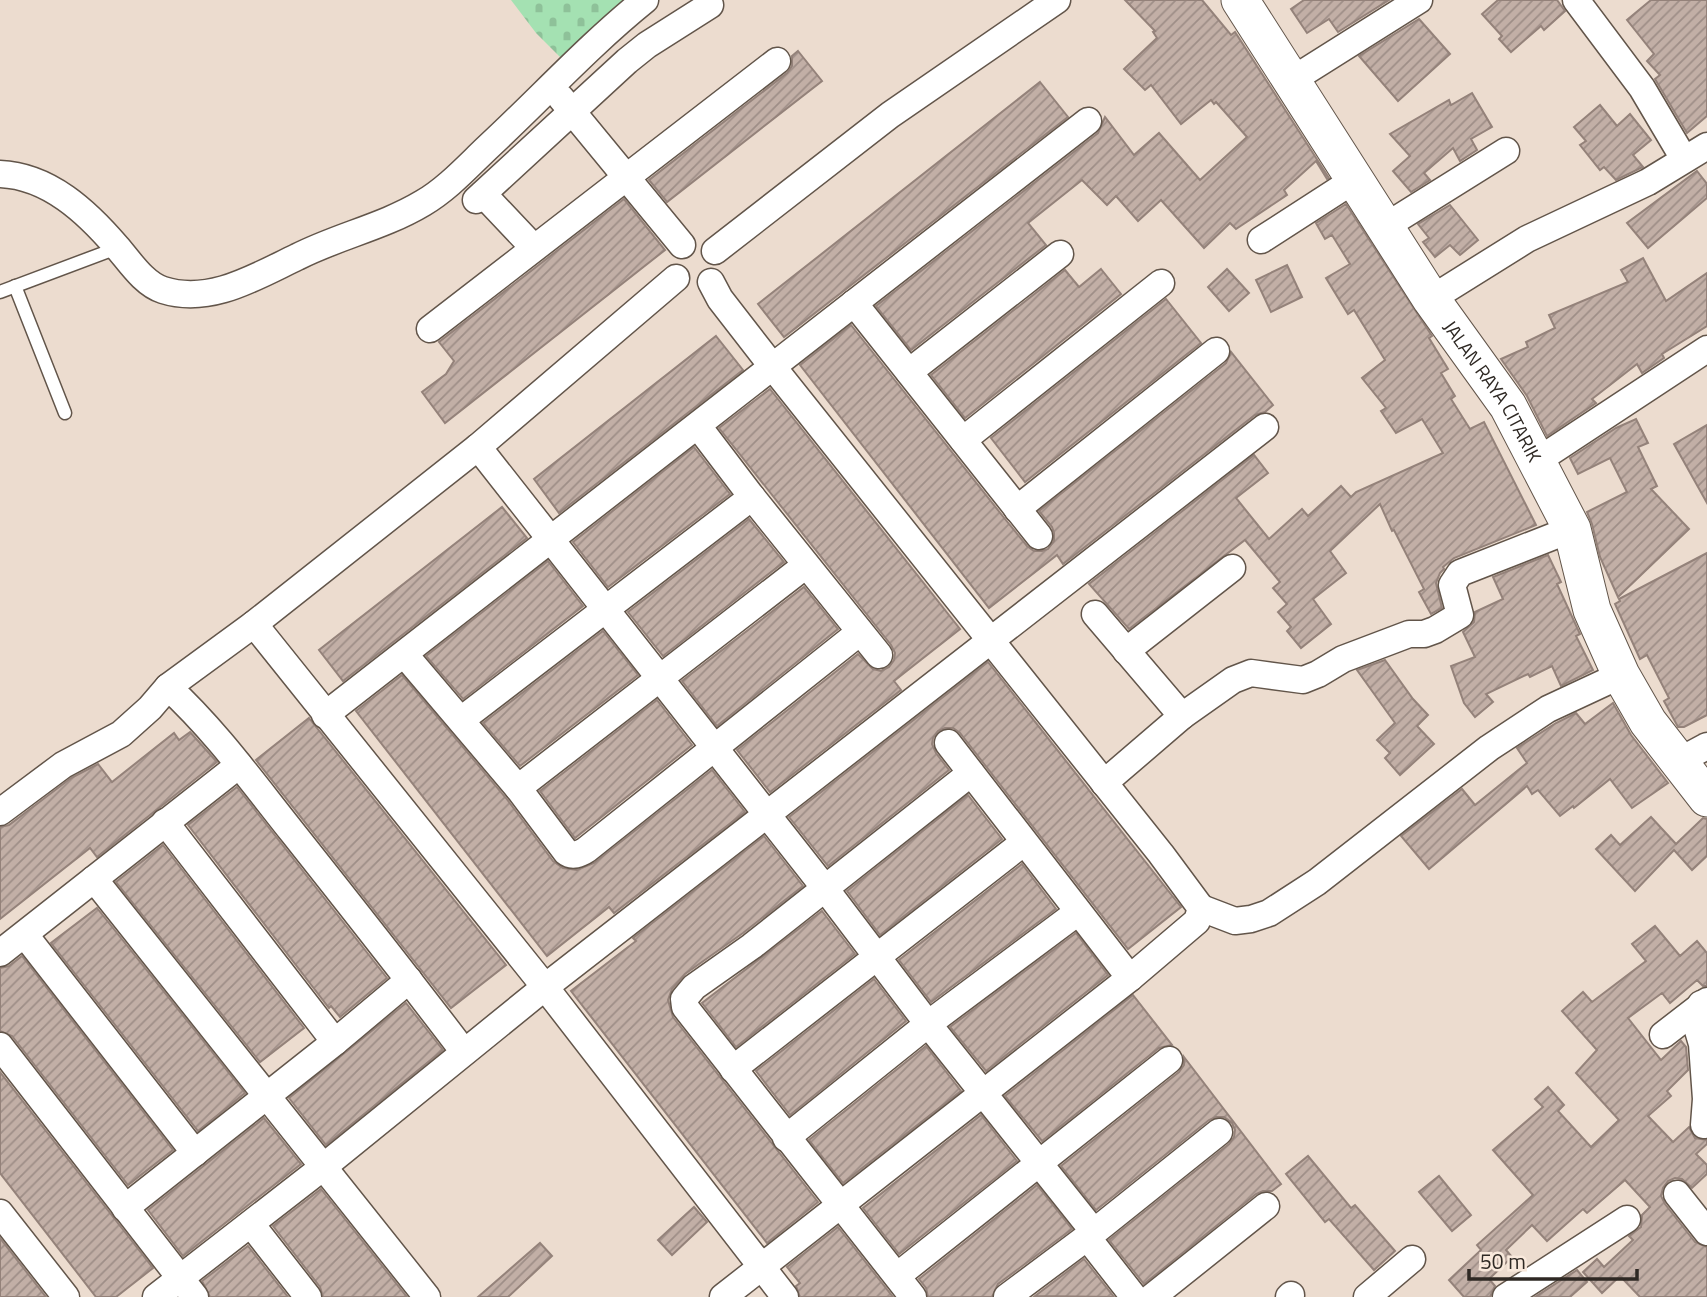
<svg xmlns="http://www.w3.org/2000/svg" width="1707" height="1297" font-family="'Titillium Web',sans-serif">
  <defs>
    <pattern id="cemetery-stones" width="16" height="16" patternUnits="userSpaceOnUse" patternTransform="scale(1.75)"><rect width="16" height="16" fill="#a4e1b2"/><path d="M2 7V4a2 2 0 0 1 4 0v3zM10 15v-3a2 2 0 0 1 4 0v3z" fill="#8ec199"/></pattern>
    <pattern id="building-hatch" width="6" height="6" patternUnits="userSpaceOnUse" patternTransform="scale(1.75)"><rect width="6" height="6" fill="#c2afa6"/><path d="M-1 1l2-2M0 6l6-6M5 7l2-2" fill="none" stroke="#9e8e87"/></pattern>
  </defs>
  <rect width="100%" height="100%" fill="#ecdccf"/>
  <path fill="url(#cemetery-stones)" d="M511 0H658L564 61 536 33Z"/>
  <g fill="url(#building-hatch)" stroke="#94827a" stroke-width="2">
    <path d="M1125 0H1202L1231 35 1235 32 1329 178 1327 179 1316 161 1284 190 1287 195 1236 229 1230 223 1204 248 1161 200 1138 221 1116 196 1107 205 1082 180 1028 223 1046 245 911 350 876 306 1098 133 1105 117 1134 155 1159 133 1200 180 1247 137 1216 102 1214 104 1211 100 1181 124 1151 85 1145 90 1124 69 1157 38 1153 32 1155 31Z"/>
    <path d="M1304 0H1389L1338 32 1329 19 1307 33 1291 9Z"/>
    <path d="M1498 0H1557L1565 11 1544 30 1541 26 1511 52 1499 39 1502 36 1482 14Z"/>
    <path d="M1651 0H1707V116L1687 133 1655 79 1660 75 1647 61 1654 54 1627 20Z"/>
    <path d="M1419 19 1450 54 1398 101 1359 56Z"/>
    <path d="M798 51 822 81 667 202 649 180 787 73 792 66V56Z"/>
    <path d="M1040 82 1068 117 784 337 758 304Z"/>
    <path d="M1472 93 1492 127 1471 139 1477 150 1460 161 1453 148 1424 173 1430 180 1411 192 1393 171 1410 156 1390 134 1449 100 1451 105Z"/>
    <path d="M1600 105 1617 126 1630 114 1651 140 1633 155 1643 167 1616 180 1604 167 1600 170 1580 145 1586 141 1574 127Z"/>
    <path d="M1697 171 1707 184V198L1648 248 1627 223Z"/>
    <path d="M624 199 665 250 445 423 422 392 446 374 454 361 439 342Z"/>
    <path d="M1346 204 1432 336 1429 338 1448 369 1441 373 1455 396 1451 399 1470 429 1484 422 1536 525 1454 558 1443 567 1444 569 1440 573 1436 583 1442 608 1431 614 1419 592 1424 589 1394 530 1392 531 1380 504 1330 551 1346 573 1313 599 1331 624 1301 648 1287 631 1291 627 1278 612 1287 604 1273 588 1280 582 1245 540 1129 629 1089 584 1254 455 1268 473 1236 498 1269 539 1302 509 1308 516 1341 486 1351 497 1356 492 1443 453 1422 419 1396 433 1381 411 1386 408 1362 378 1385 360 1354 310 1348 314 1326 278 1350 264 1332 235 1325 239 1316 223Z"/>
    <path d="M1450 205 1478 240 1460 255 1450 245 1435 257 1423 242 1429 238 1418 224Z"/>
    <path d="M1643 258 1666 301 1707 273V326L1662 354 1664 358 1642 373 1637 364 1592 399 1596 403 1547 436 1527 396 1501 359 1528 347 1526 342 1555 328 1549 315 1628 282 1621 270Z"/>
    <path d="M1287 265 1302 297 1271 312 1256 280Z"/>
    <path d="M1101 269 1121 294 965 418 931 375 1065 270 1079 287Z"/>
    <path d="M1227 269 1249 293 1229 311 1208 287Z"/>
    <path d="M1166 299 1201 343 1025 482 991 438Z"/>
    <path d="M851 325 1005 519 1027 546 1034 551H1042L1048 549 1054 541V533L1052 527 1039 511 1226 363 1231 352 1273 405 1265 412 1255 415 1063 564 1057 555 989 608 800 365Z"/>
    <path d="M716 336 743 370 559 513 534 479Z"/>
    <path d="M770 389 960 629 894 681 901 690 770 792 737 750 858 654 873 669 881 671 889 667 894 660 895 653 891 645 719 428Z"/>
    <path d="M1636 419 1648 443 1638 447 1657 486 1651 489 1689 529 1618 597 1600 557 1592 524 1587 512 1627 492 1610 458 1578 474 1570 458 1616 428Z"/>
    <path d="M1707 425V503L1674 444Z"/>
    <path d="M694 447 730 494 608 587 573 542Z"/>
    <path d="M502 507 527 538 343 681 319 650Z"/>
    <path d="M749 519 784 562 663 656 628 612Z"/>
    <path d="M1707 553V715L1684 727H1678L1664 701 1669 698 1647 655 1640 659 1615 604 1620 601 1619 599Z"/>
    <path d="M1548 555 1561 582 1557 584 1580 634 1576 636 1593 670 1561 686 1552 666 1530 677 1528 674 1486 694 1493 702 1475 717 1464 703 1451 666 1475 657 1463 632 1474 622 1475 612 1503 599 1493 577Z"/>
    <path d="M548 561 583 606 463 699 426 656Z"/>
    <path d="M804 587 838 629 717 726 682 681Z"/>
    <path d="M603 631 638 675 520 766 483 723Z"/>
    <path d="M1385 660 1413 699 1428 715 1417 726 1434 744 1400 775 1385 758 1390 753 1377 740 1395 723 1357 670Z"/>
    <path d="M988 662 1181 907 1128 949 960 733 953 728H945L938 731 933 738 932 744 936 753 949 770 828 866 789 817Z"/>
    <path d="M402 675 506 798 553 861 563 868 577 870 594 863 712 770 745 812 614 913 609 907 547 956 356 711Z"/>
    <path d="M657 700 692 745 575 838 540 791Z"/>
    <path d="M1613 703 1631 735 1668 783 1632 808 1610 779 1574 808 1573 806 1560 816 1538 790 1532 794 1527 786 1429 869 1401 836 1462 789 1475 805 1527 763 1517 748 1556 723 1576 713 1585 724Z"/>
    <path d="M309 718 506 965 451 1008 256 760Z"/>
    <path d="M190 732 217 762 97 857 90 848 0 919V827L9 825 71 778 98 764 112 782 174 733 179 740Z"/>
    <path d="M237 787 387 978 340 1017 331 1006 329 1008 188 825Z"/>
    <path d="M968 795 1002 839 880 935 847 891Z"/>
    <path d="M1651 817 1676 844 1703 818 1707 819V856L1692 870 1674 850 1635 891 1596 849 1611 835 1620 845Z"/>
    <path d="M764 836 803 886 743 933 685 974 672 989 668 1000 673 1017 818 1202 767 1243 571 991 636 941 633 938Z"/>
    <path d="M163 845 304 1028 260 1062 116 882Z"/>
    <path d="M1022 864 1056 909 931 1002 899 960Z"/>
    <path d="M97 908 245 1093 198 1131 51 943Z"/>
    <path d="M822 911 855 954 736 1047 702 1003Z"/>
    <path d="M1655 926 1680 956 1697 941 1707 953V986H1703L1697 980 1670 1003 1662 993 1628 1018 1661 1060 1681 1041 1686 1047 1688 1070 1667 1091 1671 1096 1648 1116 1673 1142 1689 1127 1695 1138 1707 1140V1144L1696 1154 1707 1165V1174L1692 1188 1682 1179 1675 1178 1668 1181 1663 1188 1661 1196 1665 1204 1695 1242 1707 1247V1297H1640L1620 1276 1602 1293 1583 1272 1597 1259 1604 1267 1633 1240 1629 1236 1641 1227 1642 1215 1650 1207 1625 1180 1587 1213 1583 1209 1547 1241 1532 1225 1506 1250 1512 1257 1489 1279 1495 1286 1490 1297H1464L1449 1280 1481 1250 1477 1245 1533 1195 1493 1150 1543 1107 1535 1099 1548 1087 1564 1105 1558 1111 1591 1147 1619 1120 1576 1073 1597 1050 1562 1011 1583 992 1592 1002 1646 961 1632 944Z"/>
    <path d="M1076 933 1108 975 986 1071 950 1027Z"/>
    <path d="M22 956 173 1150 128 1185 12 1036 0 1031V968L9 966Z"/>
    <path d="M874 979 906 1021 790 1115 756 1071Z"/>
    <path d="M1133 995 1172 1045 1159 1048 1042 1141 1005 1096Z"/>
    <path d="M406 1003 443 1050 326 1145 289 1098Z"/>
    <path d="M926 1046 961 1091 843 1183 809 1140Z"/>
    <path d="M1184 1057 1281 1184 1272 1191H1263L1256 1194 1144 1284 1109 1240 1229 1144 1234 1137 1235 1130 1232 1123 1224 1117H1216L1209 1120 1096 1210 1061 1166 1179 1072 1184 1065Z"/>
    <path d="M0 1072 153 1268 116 1297H96L0 1173Z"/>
    <path d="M981 1115 1017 1161 899 1254 863 1208Z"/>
    <path d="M264 1118 301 1164 183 1256 148 1210Z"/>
    <path d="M1308 1156 1351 1208 1355 1205 1395 1251 1374 1270 1329 1219 1325 1222 1286 1174Z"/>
    <path d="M1439 1176 1471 1215 1452 1231 1419 1192Z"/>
    <path d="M1037 1185 1072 1229 998 1284 992 1297H928L926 1288 919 1279Z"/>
    <path d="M321 1189 407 1297H323L320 1287 273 1226Z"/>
    <path d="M694 1207 707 1222 672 1255 658 1240Z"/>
    <path d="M838 1227 893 1297H800L796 1286 800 1283 787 1267Z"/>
    <path d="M0 1238 46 1297H0Z"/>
    <path d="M540 1243 552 1256 508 1297H478Z"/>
    <path d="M248 1246 288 1297H210L202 1281Z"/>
    <path d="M1084 1259 1114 1297 1035 1296Z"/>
    <path d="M1577 1270 1587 1282 1570 1297H1535Z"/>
  </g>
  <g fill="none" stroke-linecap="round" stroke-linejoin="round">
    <defs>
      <g id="lane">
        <path d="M15 286 65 413"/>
        <path d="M0 292 117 248"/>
      </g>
      <g id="street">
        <path d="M1576 0 1642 88 1684 159"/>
        <path d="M1292 80 1419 0"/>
        <path d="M561 98 682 245"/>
        <path d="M0 174C49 176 87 212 117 247 130 262 144 284 163 290 210 305 255 277 297 257 338 236 383 227 423 203 447 189 467 167 487 148 540 99 588 46 645 0"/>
        <path d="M483 194 534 248"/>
        <path d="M476 200 627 61 647 45 710 5"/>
        <path d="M1386 226 1506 151"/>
        <path d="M1261 240 1354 180"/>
        <path d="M715 251 890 115 1057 0"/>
        <path d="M711 282 720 299 772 366 1161 854 1201 908 1197 921 1130 978 723 1297"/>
        <path d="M1431 299 1527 239 1648 182 1707 146"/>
        <path d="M854 303 1039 536"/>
        <path d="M430 329 777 61"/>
        <path d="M909 372 1060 254"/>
        <path d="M698 426 752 497 879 655"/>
        <path d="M963 440 1161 283"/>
        <path d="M478 447 824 887 928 1024 1094 1232"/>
        <path d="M1537 461 1707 349"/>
        <path d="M1017 509 1216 351"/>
        <path d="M806 565 518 788 566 852C572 857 580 854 586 850L860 632"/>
        <path d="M1095 614 1182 716"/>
        <path d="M254 624 545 987 785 1297"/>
        <path d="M1126 651 1232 568"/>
        <path d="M405 655 518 788"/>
        <path d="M168 687C215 730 253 783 293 833 351 906 408 978 464 1052"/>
        <path d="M325 715 1088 121"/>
        <path d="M461 720 752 497"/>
        <path d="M948 743 1130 978"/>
        <path d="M1679 761 1707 746"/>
        <path d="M1104 783 1182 716 1233 680 1251 673 1303 680 1318 674 1343 659 1409 634H1424L1435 630 1460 615 1452 585 1460 573 1572 529"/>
        <path d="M0 812 63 765 121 734 150 708 168 687 254 624 478 447 676 278"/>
        <path d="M165 822 335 1042"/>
        <path d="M94 879 427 1297"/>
        <path d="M1201 908 1235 921 1251 919 1269 913 1317 882 1489 748 1548 709 1621 675"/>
        <path d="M25 935 195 1153"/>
        <path d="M0 953 239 765"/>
        <path d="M1701 1004 1697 1027 1702 1044 1706 1099 1704 1125"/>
        <path d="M1663 1035 1707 1001"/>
        <path d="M0 1046 195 1297"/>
        <path d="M733 1069 1023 843"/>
        <path d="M786 1138 928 1024 1078 912"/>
        <path d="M1677 1194 1707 1232"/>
        <path d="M125 1208 335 1042 409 980"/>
        <path d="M0 1213 66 1297"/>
        <path d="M251 1224 308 1297"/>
        <path d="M1087 1237 1134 1297"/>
        <path d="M897 1276 1169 1060"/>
        <path d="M156 1297 322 1168 545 987 1265 427"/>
        <path d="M913 1297 685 1007 684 999 694 987 752 946 971 773"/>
        <path d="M1007 1297 1094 1232 1219 1132"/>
        <path d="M1152 1297 1266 1206"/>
        <path d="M1289 1297 1291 1295"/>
        <path d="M1367 1297 1412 1259"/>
        <path d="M1506 1297 1627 1219"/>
      </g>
      <g id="secondary">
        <path id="s1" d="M1240 0 1431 299 1508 406 1572 529 1592 610 1621 675 1648 722 1707 798"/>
      </g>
    </defs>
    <use href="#lane" stroke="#62554a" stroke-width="15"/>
    <use href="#street" stroke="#62554a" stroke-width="29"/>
    <use href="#secondary" stroke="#62554a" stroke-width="39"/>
    <use href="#lane" stroke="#fff" stroke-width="12"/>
    <use href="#street" stroke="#fff" stroke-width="26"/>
    <use href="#secondary" stroke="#fff" stroke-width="37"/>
  </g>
  <g text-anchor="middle" stroke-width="7" stroke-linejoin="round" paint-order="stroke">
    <g font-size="19" fill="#2e2823" stroke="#f9e9dc">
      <text dy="7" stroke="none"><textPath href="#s1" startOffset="466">JALAN RAYA CITARIK</textPath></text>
    </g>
  </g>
  <path d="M1469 1269v10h168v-10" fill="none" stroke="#2e2823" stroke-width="3.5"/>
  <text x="1480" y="1269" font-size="21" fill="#2e2823" stroke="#f9e9dc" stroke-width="5" paint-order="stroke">50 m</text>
</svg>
